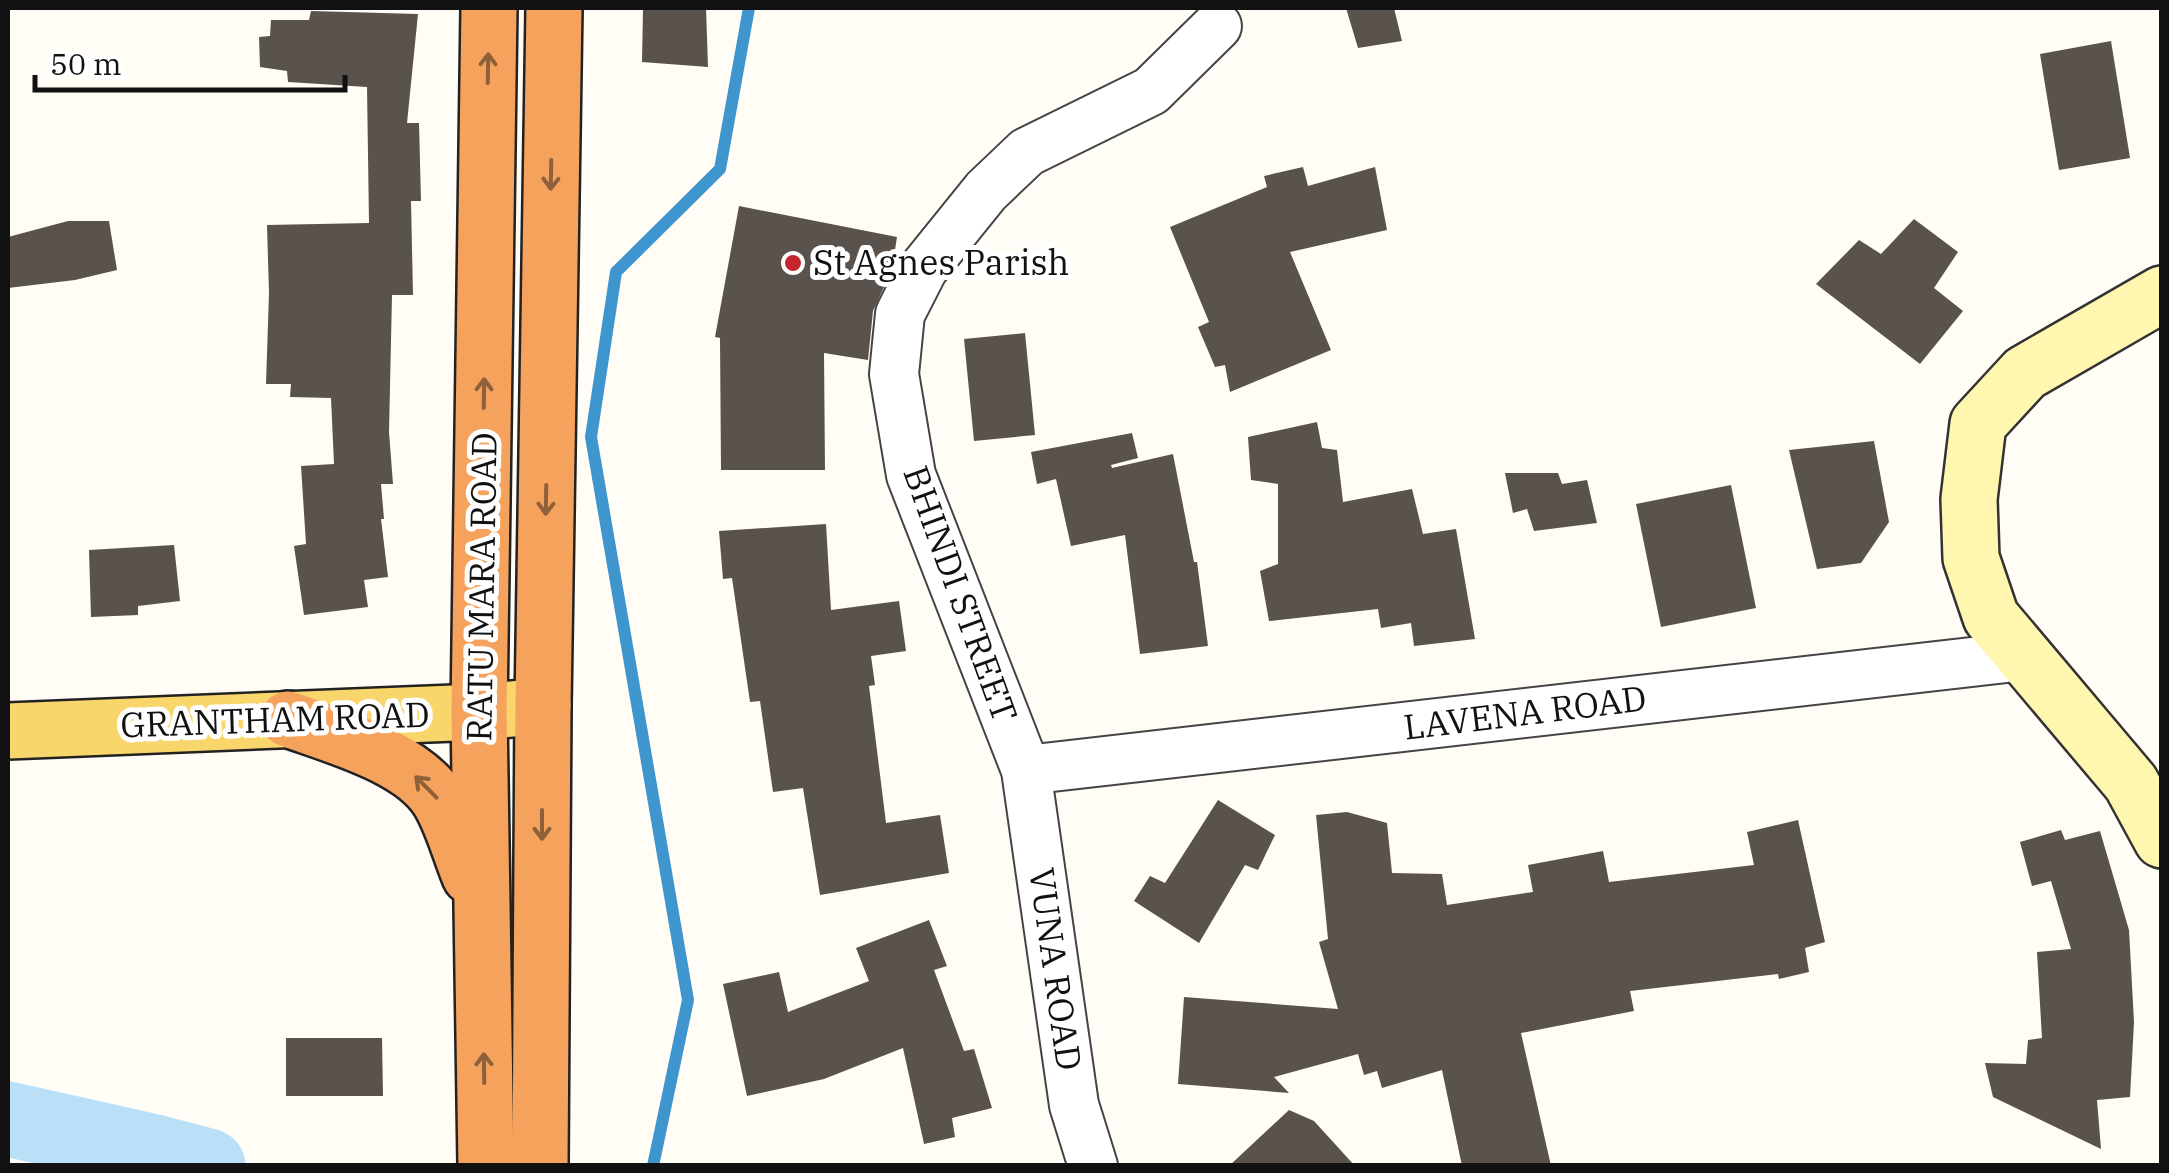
<svg xmlns="http://www.w3.org/2000/svg" width="2169" height="1173" font-family="'IBM Plex Serif',serif">
  <rect width="100%" height="100%" fill="#fffdf5"/>
  <g fill="none" stroke-linecap="round" stroke-linejoin="round">
    <path stroke="#3f96cf" stroke-width="12" d="M653 1166 688 1000 591 437 616 272 720 169 749 8"/>
    <path stroke="#b9e0f7" stroke-width="75" d="M8 1119 151 1151 208 1166"/>
  </g>
  <g fill="#5a524d">
    <path d="M643 8H706L708 67 642 62Z"/>
    <path d="M1346 8H1394L1402 41 1358 48Z"/>
    <path d="M311 11 418 14 407 123H419L421 201H411L413 295H392L389 432 393 484H381L384 519H381L388 577 364 580 368 607 304 615 294 546 306 544 301 466 334 464 331 398 290 397 291 384H266L269 293 267 225 369 223 367 87 288 82 287 71 260 67 259 37 270 36 271 20H309Z"/>
    <path d="M2111 41 2130 158 2059 170 2040 54Z"/>
    <path d="M1303 167 1308 186 1375 167 1387 230 1290 252 1331 350 1230 392 1225 365 1215 367 1198 327 1209 322 1170 227 1267 187 1264 176Z"/>
    <path d="M739 206 897 237 892 270 873 311 868 360 824 353 825 470H721L720 338 715 337Z"/>
    <path d="M1914 219 1958 252 1934 288 1963 311 1920 364 1816 284 1859 240 1881 254Z"/>
    <path d="M68 221H109L117 270 75 280 8 288V237Z"/>
    <path d="M1025 333 1035 435 974 441 964 339Z"/>
    <path d="M1317 422 1322 448 1337 450 1343 502 1412 489 1423 534 1456 529 1475 639 1414 646 1411 623 1381 628 1378 609 1269 621 1260 571 1278 564V484L1251 480 1248 437Z"/>
    <path d="M1132 433 1138 458 1111 465 1112 468 1173 454 1194 562H1197L1208 646 1140 654 1125 535 1071 546 1056 479 1037 484 1031 452Z"/>
    <path d="M1874 441 1889 522 1861 563 1817 569 1789 450Z"/>
    <path d="M1505 473H1558L1562 484 1587 480 1597 523 1534 531 1527 509 1513 513Z"/>
    <path d="M1731 485 1756 608 1661 627 1636 504Z"/>
    <path d="M826 524 831 610 899 601 906 651 871 656 875 685 869 686 886 823 940 815 949 873 820 895 803 788 773 792 760 701 750 702 732 578 723 579 719 531Z"/>
    <path d="M174 545 180 601 138 606V615L91 617 89 550Z"/>
    <path d="M1218 800 1275 835 1258 870 1245 865 1199 943 1134 901 1150 876 1165 883Z"/>
    <path d="M1347 812 1387 823 1392 873 1442 874 1447 905 1533 892 1528 865 1603 851 1609 882 1754 865 1747 832 1798 820 1825 942 1805 948 1809 972 1779 979 1778 974 1630 991 1634 1011 1521 1033 1551 1166H1462L1442 1070 1382 1088 1377 1071 1364 1075 1358 1054 1274 1077 1289 1093 1178 1084 1184 997 1338 1009 1319 942 1328 939 1316 815Z"/>
    <path d="M2061 830 2065 840 2100 831 2129 930 2134 1022 2130 1097 2097 1100 2101 1149 1993 1097 1985 1063 2026 1064 2028 1040 2042 1038 2037 952 2071 949 2051 881 2032 886 2020 842Z"/>
    <path d="M929 920 947 966 934 970 964 1051 974 1049 992 1108 952 1118 955 1137 924 1144 903 1048 824 1079 747 1096 723 984 779 972 788 1012 869 981 856 948Z"/>
    <path d="M286 1038H382L383 1096H286Z"/>
    <path d="M1289 1110 1314 1121 1355 1166H1229Z"/>
  </g>
  <g fill="none" stroke-linecap="round" stroke-linejoin="round">
    <defs>
      <g id="street">
        <path d="M1026 770 2024 656"/>
        <path d="M1093 1166 1074 1105 1026 770 911 475 894 374 900 314 923 269 986 191 1027 152 1151 91 1217 26"/>
      </g>
      <path id="secondary" d="M2162 294 2025 373 1978 424 1969 499 1971 558 1991 617 2131 783 2162 840"/>
      <path id="primary" d="M8 731 479 712 543 706"/>
      <g id="highway">
        <path d="M288 719C334 736 414 757 440 802 453 824 460 852 470 876"/>
        <path d="M486 1166 479 712 489 8"/>
        <path d="M540 1166 543 706 554 8"/>
      </g>
    </defs>
    <use href="#street" stroke="#444" stroke-width="52"/>
    <use href="#secondary" stroke="#333" stroke-width="60"/>
    <use href="#primary" stroke="#222" stroke-width="60"/>
    <use href="#highway" stroke="#222" stroke-width="60"/>
    <use href="#street" stroke="#fff" stroke-width="48"/>
    <use href="#secondary" stroke="#fff6b0" stroke-width="55"/>
    <use href="#primary" stroke="#f9d66b" stroke-width="55"/>
    <use href="#highway" stroke="#f5a25d" stroke-width="55"/>
  </g>
  <defs><path id="oneway-shaft" d="M-6 0H5M1.5-3L5.5 0L1.5 3" fill="none" stroke-width="1.6" stroke-linecap="round" stroke-linejoin="round" transform="scale(2.5)"/></defs>
  <g stroke="#8e613b">
    <use href="#oneway-shaft" transform="translate(488 68) rotate(-89)"/>
    <use href="#oneway-shaft" transform="translate(551 175) rotate(91)"/>
    <use href="#oneway-shaft" transform="translate(484 393) rotate(-89)"/>
    <use href="#oneway-shaft" transform="translate(546 500) rotate(91)"/>
    <use href="#oneway-shaft" transform="translate(426 787) rotate(-135)"/>
    <use href="#oneway-shaft" transform="translate(542 825) rotate(90)"/>
    <use href="#oneway-shaft" transform="translate(484 1068) rotate(-91)"/>
  </g>
  <circle fill="#c4262e" stroke="#fff" stroke-width="4" cx="793" cy="263" r="10"/>
  <g text-anchor="middle" stroke-width="10" stroke-linejoin="round" paint-order="stroke">
    <g font-size="35" fill="#111" stroke="#fff" text-anchor="start">
      <text x="813" y="275">St Agnes Parish</text>
    </g>
    <g font-size="35" fill="#111" stroke="#fff">
      <text transform="translate(482 587) rotate(-89)" y="12">RATU MARA ROAD</text>
      <text transform="translate(960 594) rotate(70)" y="12">BHINDI STREET</text>
      <text transform="translate(1525 713) rotate(-7)" y="12">LAVENA ROAD</text>
      <text transform="translate(275 720) rotate(-2)" y="12">GRANTHAM ROAD</text>
      <text transform="translate(1055 969) rotate(82)" y="12">VUNA ROAD</text>
    </g>
  </g>
  <rect width="2169" height="1173" fill="none" stroke="#111111" stroke-width="20"/>
  <path d="M35 75v15h310v-15" fill="none" stroke="#111111" stroke-width="5"/>
  <text x="50" y="75" font-size="30" fill="#111111" stroke="#ffffff" stroke-width="8" paint-order="stroke">50 m</text>
</svg>
